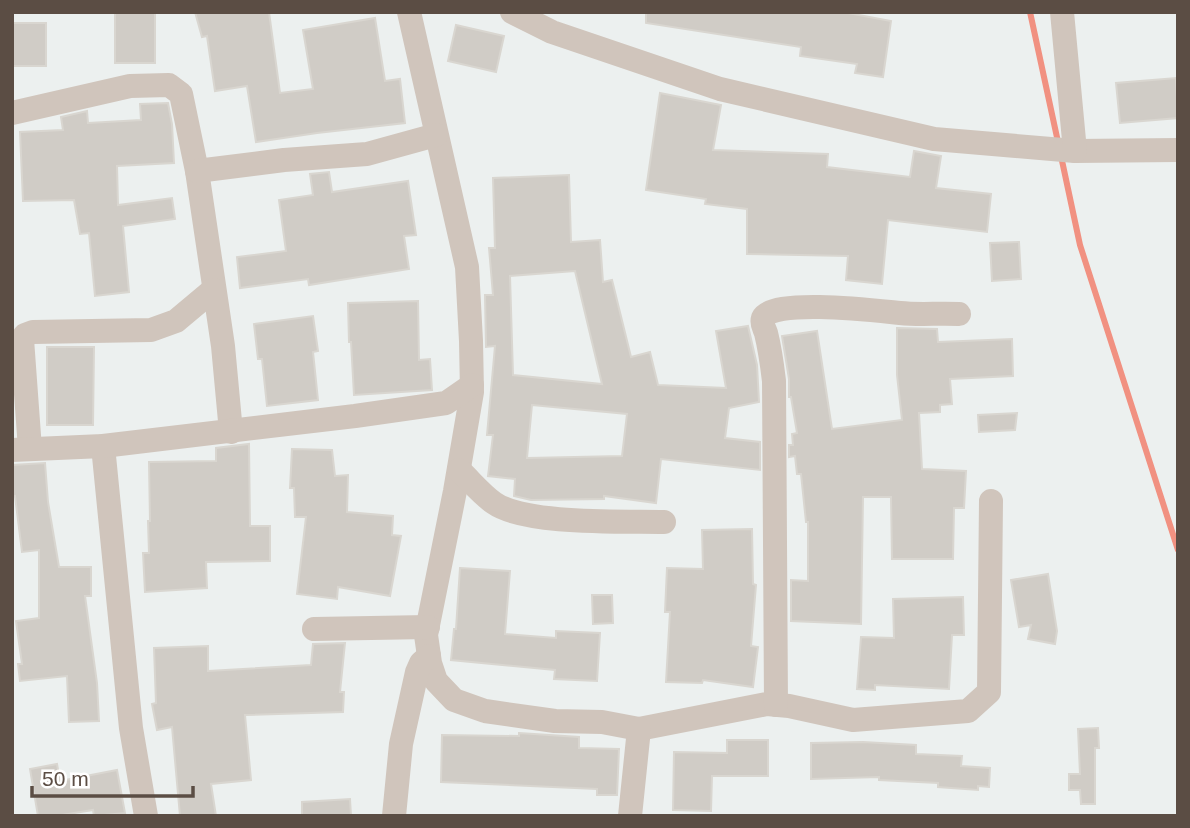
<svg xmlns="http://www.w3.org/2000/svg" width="1190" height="828" font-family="Arial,sans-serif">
  <rect width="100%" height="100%" fill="#ecf0ef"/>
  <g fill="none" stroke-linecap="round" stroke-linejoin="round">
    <g stroke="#f19181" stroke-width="6">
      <path d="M1030 12 1058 142"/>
      <path d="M1061 156 1080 245 1178 550"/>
    </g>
  </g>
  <g fill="#d0ccc6" stroke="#d9d6d0" stroke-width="2" fill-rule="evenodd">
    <rect x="115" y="12" width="40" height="51"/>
    <path d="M195 12H269L280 93 313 89 303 30 375 18 385 81 400 79 405 123 317 133 256 142 247 86 215 91 207 36 202 37Z"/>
    <path d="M646 12H843L891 21 883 77 855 73 857 64 800 56 801 47 646 23Z"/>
    <rect x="12" y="23" width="34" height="43"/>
    <path d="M456 25 504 36 496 72 448 61Z"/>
    <path d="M1176 78 1178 118 1120 123 1116 83Z"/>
    <path d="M660 93 721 105 713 150 828 154 827 167 910 177 914 151 941 156 936 188 991 194 987 232 888 220 882 284 846 280 848 256 747 254V209L705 204 706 199 646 190Z"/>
    <path d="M168 103 172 124 174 163 117 166 118 205 172 198 175 219 123 226 129 292 95 296 89 233 80 234 74 200 23 201 20 132 63 130 61 117 87 111 88 123 141 120 140 104Z"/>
    <path d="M329 172 332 192 408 181 416 235 404 236 409 269 309 285 308 279 240 288 237 257 286 251 279 200 313 195 310 174Z"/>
    <path d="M569 175 571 242 600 240 603 282 612 280 631 357 650 352 658 385 726 388 716 331 748 326 757 365 759 402 729 408 725 438 760 442V470L661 459 656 503 604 496V499L531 500 514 496 515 479 488 476 493 435H487L495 346 486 347 485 295H493L489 248H495L493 178ZM575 271 602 384 513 375 510 276ZM532 405 627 414 622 456 527 458Z"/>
    <path d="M1019 242 1021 279 992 281 990 243Z"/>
    <path d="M418 301 419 360 430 359 432 390 354 395 351 342H349L348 303Z"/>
    <path d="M313 316 318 351 313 352 318 400 267 406 262 359H258L254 324Z"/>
    <path d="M897 328 937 329 938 342 1012 339 1013 376 950 379 952 404 940 405V412L919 413 922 469 966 471 964 508H954L953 559H892L891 497H863L861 624 791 621V580L808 581V522H806L801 474H797L795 456 789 457V445H793L792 434 797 433 791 397H789V379L782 336 817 331 832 429 902 420 897 375Z"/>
    <path d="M47 347H94L93 425H47Z"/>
    <path d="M1017 413 1015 430 979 432 978 415Z"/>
    <path d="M249 444 250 526H270V561L206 562 207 588 145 592 143 553H149L148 521H150L149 462 216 461V448Z"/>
    <path d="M292 449 332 450 335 476 348 475 347 512 393 516 392 535 401 536 390 596 338 587 337 599 297 594 306 517H295L294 488H290Z"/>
    <path d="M45 463 48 502 59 567H91V596H85L97 683 99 721 69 722 67 676 20 681 18 664H22L16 621 39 618V550L22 552 15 496 12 497V465Z"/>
    <path d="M752 529 753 584 756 585 751 646 758 647 753 687 703 680 702 683 666 682 670 612H665L667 568 703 569 702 530Z"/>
    <path d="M460 568 510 571 505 634 556 638V631L600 633 597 681 554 679 555 670 451 660 454 629H456Z"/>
    <path d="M1048 574 1057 631 1055 644 1028 639 1031 625 1019 627 1011 580Z"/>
    <path d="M592 595H612L613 623 593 624Z"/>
    <path d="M963 597 964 635H952L949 689 875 685V690L857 689 861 637 894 638 893 599Z"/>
    <path d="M345 643 340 692H344L343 712 245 715 251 780 211 784 216 816H180L172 727 157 730 152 704 156 703 154 648 208 646V671L311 665 313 644Z"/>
    <path d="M1098 728 1099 748H1095V804H1081L1080 790H1069V774H1080L1078 729Z"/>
    <path d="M519 733 579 737V748L619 749 617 795H597V789L441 782 442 735 519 736Z"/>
    <path d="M727 740H768V776H712L711 811 673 810 674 752 727 753Z"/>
    <path d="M863 742 916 745V754L962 756 961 766 990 768 989 787 978 786V790L938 787V783L879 780V777L811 779V743Z"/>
    <path d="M57 764 60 781 117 770 125 813 94 816 93 810 56 816H38L30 769Z"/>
    <path d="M350 799 351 816H302V802Z"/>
  </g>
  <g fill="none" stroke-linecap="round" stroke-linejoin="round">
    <g stroke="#d0c5bc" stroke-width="24">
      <path d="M409 12 467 267 471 341 472 392 455 491 426 635 430 663 436 681 454 700 485 711 555 721 602 722 639 729 767 704 789 706 853 720 968 711 989 692 991 501"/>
      <path d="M512 12 552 32 720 89 934 139 1075 151 1178 150"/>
      <path d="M1062 12 1075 151"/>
      <path d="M12 113 130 86 169 85 181 94 197 171 223 346 231 432"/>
      <path d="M197 171 284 160 367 154 436 135"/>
      <path d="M103 446 131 728 146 816"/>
      <path d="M30 449 22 339 25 335 33 332 151 330 176 321 213 290"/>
      <path d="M12 450 103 446 355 416 446 403 472 385"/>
      <path d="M459 470C470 480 481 494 494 503 525 525 624 521 664 522"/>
      <path d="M314 629 428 627"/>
      <path d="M776 705 774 381C772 364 770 349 766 333 764 327 761 324 763 318 773 298 879 311 900 313 919 315 939 313 959 314"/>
      <path d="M394 816 401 744 417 672 421 663 429 656"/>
      <path d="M630 816 639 729"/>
    </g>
  </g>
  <rect width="1190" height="828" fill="none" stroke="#5b4d44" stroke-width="28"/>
  <path d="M32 786v10h161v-10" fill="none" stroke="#5b4d44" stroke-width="3.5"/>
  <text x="42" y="786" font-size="21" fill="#5b4d44" stroke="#ffffff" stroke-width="5" paint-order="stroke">50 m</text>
</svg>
